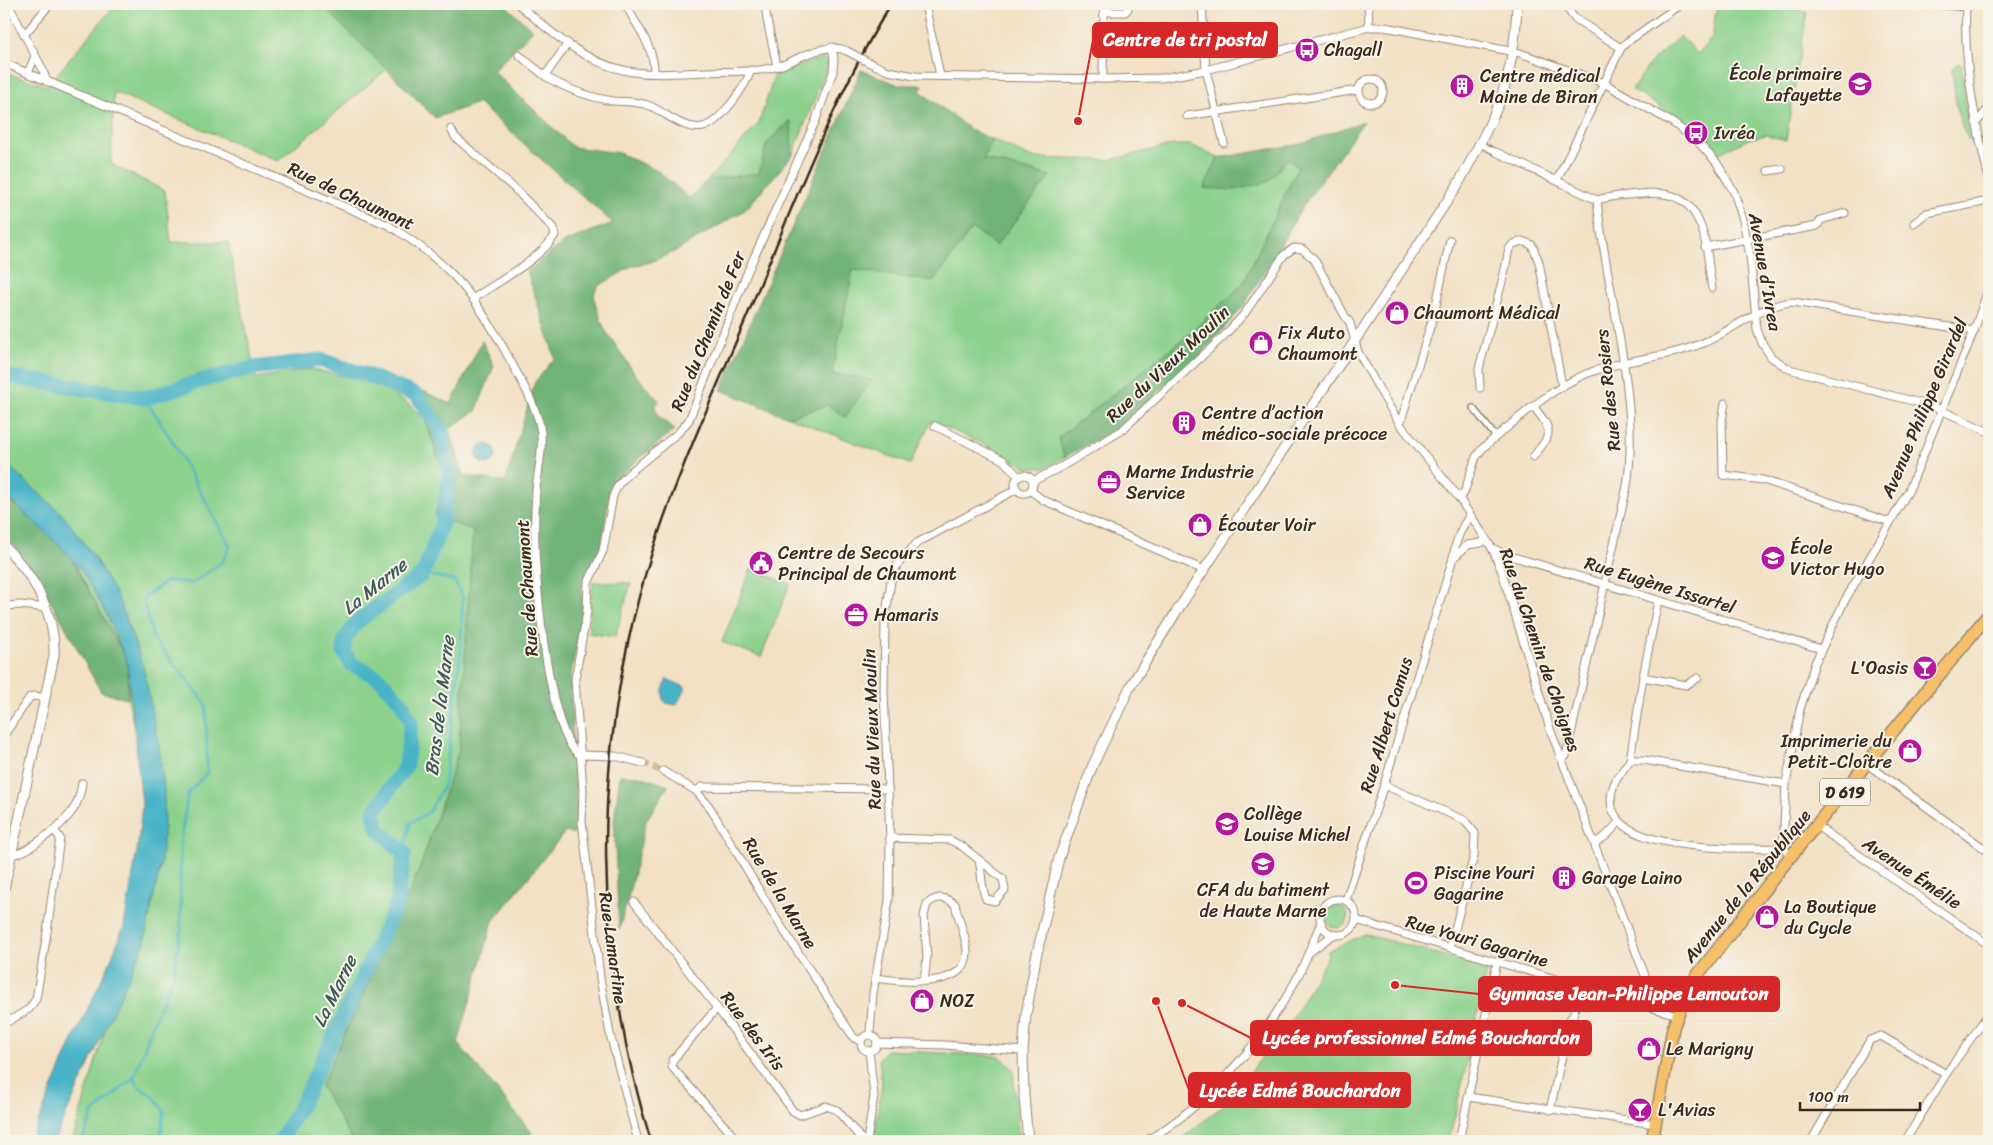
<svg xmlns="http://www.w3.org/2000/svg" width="1993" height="1145" font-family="Sriracha,sans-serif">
  <rect width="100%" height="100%" fill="#f7f3e8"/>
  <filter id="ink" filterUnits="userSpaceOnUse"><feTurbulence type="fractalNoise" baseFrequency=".02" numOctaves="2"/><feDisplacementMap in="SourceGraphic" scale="10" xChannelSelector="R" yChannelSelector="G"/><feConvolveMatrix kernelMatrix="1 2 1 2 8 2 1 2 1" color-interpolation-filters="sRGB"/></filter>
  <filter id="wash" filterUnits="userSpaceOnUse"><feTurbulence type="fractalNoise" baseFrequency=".0096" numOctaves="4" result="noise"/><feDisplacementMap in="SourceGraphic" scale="20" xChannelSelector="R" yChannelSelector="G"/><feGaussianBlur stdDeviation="1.12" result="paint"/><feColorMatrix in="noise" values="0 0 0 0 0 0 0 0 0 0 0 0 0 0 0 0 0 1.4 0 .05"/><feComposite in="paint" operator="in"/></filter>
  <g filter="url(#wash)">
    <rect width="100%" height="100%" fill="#f2e1c5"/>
    <g fill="#8cd28d" stroke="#647e56">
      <path d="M116 4H321L387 69 278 161 114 92 111 164 165 191 171 242H228L256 378 309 369 374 382 407 403 425 419 444 474 436 516 473 530 459 750 419 871 321 1086 353 1141H72L131 943 144 842 141 764 128 699V662L66 549 4 496V72L47 86Z"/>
      <path d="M1717 4H1771L1807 12 1786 140 1766 135 1749 139 1717 154 1696 128 1632 90 1651 62 1680 36 1698 54 1712 38Z"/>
      <path d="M823 58 829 63 792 156 791 120 767 143 759 173 708 180 759 123 775 74Z"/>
      <path d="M1956 64H1961L1966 97 1964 100 1971 134 1974 138 1977 147H1975C1955 127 1956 96 1952 70Z"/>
      <path d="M993 140 1032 158 1110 160 1173 145H1191L1218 158 1205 188 1288 158 1298 167 1243 284 1187 336 1058 438 1065 457 1045 468H1027L997 450 931 421 910 464 788 417 828 405 871 380 831 374 853 270 934 281 972 228 996 245 1050 176 983 159Z"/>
      <path d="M751 569 790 584 761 657 722 642Z"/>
      <path d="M593 582 631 583 615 637 588 633Z"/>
      <circle cx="1337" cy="917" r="11"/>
      <path d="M1365 934 1488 968 1449 1141H1182L1181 1139 1226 1103 1292 1019 1327 958 1328 951Z"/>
      <path d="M886 1050 1000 1056 1013 1069 1017 1124 1020 1141H873L882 1084 879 1059Z"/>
    </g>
    <g fill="#71b478" stroke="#566f4b">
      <path d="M321 4H504L533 30 493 71 573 147 619 153 658 171 689 198 708 180 759 173 767 143 791 120 792 156 745 210 678 250 651 262 632 266 597 287 594 295 595 303 604 328 635 374 659 401 655 407 658 416 675 429 611 483 601 549 582 582V615L570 679 578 834 565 832 493 921 458 1043 532 1133 523 1141H353L321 1086 419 871 459 750 473 530 435 516 444 474 425 419 423 391 451 404 482 341 494 366 476 411 449 429 464 476 505 482 535 382 555 358 527 271 566 241 613 223 478 103 435 118Z"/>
      <path d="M861 70 899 85H923L920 91 971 130 993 140 983 159 1050 176 996 246 972 228 934 281 853 270 832 374 872 380 845 417 828 405 788 417 721 390Z"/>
      <path d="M1364 121 1305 203 1245 304 1197 359 1115 429 1065 457 1058 438 1187 336 1243 284 1298 167 1288 158 1268 182 1234 190 1204 188 1218 158 1300 144Z"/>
      <path d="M4 496 66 549 128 662V699L101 692 60 617 16 547 4 537Z"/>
      <path d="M620 775 640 776 668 786 646 821 628 898 619 930 614 822Z"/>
    </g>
    <g fill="#4ab4c8" stroke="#426f73">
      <circle cx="486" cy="454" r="10"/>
      <path d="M4 462 61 513 93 555 119 600 143 666 159 747 164 789V827L161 862 144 944 54 1141H30L71 1044 110 962 124 926 138 845 142 804 127 662 107 615 82 571 62 548 4 494Z"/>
      <path d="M667 679 685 687V690L676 705 666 703 663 700V690Z"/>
    </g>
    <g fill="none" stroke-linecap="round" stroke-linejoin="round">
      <g stroke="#4ab4c8" stroke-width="2.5">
        <path d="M404 853 410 823 429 812 444 785 460 659 463 598 454 580 423 574"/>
        <path d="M134 1077 138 1086 154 1097 164 1111 160 1141"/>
        <path d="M82 1141 93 1113 134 1077 157 1013 173 978 181 930 180 844 188 793 207 773 206 704 153 638 143 598 167 581 193 583 222 562 230 546 174 444 145 398"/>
      </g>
      <path stroke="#4ab4c8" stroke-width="15" d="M4 376 145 398 207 379 253 368 320 360 367 375 416 395 441 430 450 474 442 523 423 574 357 622 345 639 344 652 351 664 379 678 402 703 411 723 406 765 374 812 378 829 404 853 397 904 303 1101 280 1141"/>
    </g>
  </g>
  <g filter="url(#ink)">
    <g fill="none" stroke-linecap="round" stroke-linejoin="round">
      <path stroke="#cdbca4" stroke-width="7" stroke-dasharray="7 3.5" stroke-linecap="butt" d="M643 763 663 771"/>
      <defs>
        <g id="pedestrian">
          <path d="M1480 144 1496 152"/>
          <path d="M1473 408 1496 437"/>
        </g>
        <g id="minor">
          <path d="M8 4 42 68 47 82"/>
          <path d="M518 4C549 31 583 61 623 70 648 76 681 73 707 72 730 71 756 73 779 66 800 59 825 41 847 51"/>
          <path d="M625 4C636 24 655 49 654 72"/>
          <path d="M765 4 767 20 777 66"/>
          <path d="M927 4 926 9 940 76"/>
          <path d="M1202 4 1206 70 1224 143"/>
          <path d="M1368 4 1369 27"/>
          <path d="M1564 4 1574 18 1621 48"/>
          <path d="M1934 4 1966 7"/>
          <path d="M1966 4C1963 63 1975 122 1989 179"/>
          <path d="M1104 12H1125L1128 9V4"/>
          <path d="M24 35 50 4"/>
          <path d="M568 43 545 76C566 89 588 97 613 101 625 102 639 101 650 106 666 113 685 131 703 127 720 123 746 86 751 70"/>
          <path d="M519 55 545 76"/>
          <path d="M866 61 888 71 915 76 1103 79 1162 78 1206 70 1369 27H1385L1520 53 1604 83 1673 123 1698 142 1717 163 1734 192 1743 220 1750 256 1757 329 1762 343 1771 357 1789 369 1932 406 1989 432"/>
          <path d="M4 63 388 225C451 263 476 296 510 360 521 380 533 401 539 422 545 444 538 469 536 490 535 508 534 526 535 543 535 579 549 739 580 755"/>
          <path d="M28 73 35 56"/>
          <circle cx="1371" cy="91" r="12"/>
          <path d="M1103 79 1104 4"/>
          <path d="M1187 116 1358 90"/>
          <path d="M1976 123 1989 108"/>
          <path d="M451 129 455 137 515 189 553 228 555 235C542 258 496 283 474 298"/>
          <path d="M1496 152 1597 200C1606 292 1641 395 1627 486L1566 756 1561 759"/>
          <path d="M1768 171 1782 169"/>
          <path d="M1557 180 1621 48 1627 42 1681 4"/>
          <path d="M1597 200C1607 197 1618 196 1628 195 1656 192 1684 189 1698 220 1708 240 1708 266 1712 288"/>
          <path d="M1914 223 1927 213 1989 201"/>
          <path d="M1705 247 1817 226 1821 220 1845 213"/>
          <path d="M1480 388 1479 369 1504 274 1509 249 1513 244 1522 241 1532 245 1539 262 1562 386"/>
          <path d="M1725 403 1722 421 1723 475 1763 480 1890 522"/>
          <path d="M1400 424 1434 314 1450 240"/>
          <path d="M935 426 1003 460 1019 477"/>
          <path d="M1533 457C1553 432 1553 432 1534 407"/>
          <circle cx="1024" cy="484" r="9"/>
          <path d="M1033 481 1061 467 1121 431 1224 336 1245 313 1284 255 1294 248 1302 249 1314 259 1345 316 1350 323 1358 352 1387 403 1400 424 1459 498 1492 548 1502 572 1550 729 1658 1009"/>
          <path d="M1031 491 1043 500 1204 570"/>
          <path d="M1459 498 1464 493 1476 457 1483 448C1517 419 1557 382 1600 369 1634 358 1670 357 1703 343 1732 331 1761 304 1793 302L1974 331"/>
          <path d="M1492 548 1504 554 1821 649"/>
          <path d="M1453 558 1468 545 1481 543 1486 539"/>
          <path d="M4 606 21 605 47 608"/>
          <path d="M1643 677 1686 685 1698 678"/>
          <path d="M4 735 30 697 35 696 45 698"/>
          <path d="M580 755 615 756 643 763"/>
          <path d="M1630 760 1643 677 1658 601"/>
          <path d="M1867 764 1989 852"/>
          <path d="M663 771 696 791 709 806 777 920 854 1038 861 1041"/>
          <path d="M1786 784 1644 760H1630C1625 767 1619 775 1615 782 1584 857 1744 848 1783 848L1792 857"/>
          <path d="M1384 785 1464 820 1475 833 1474 856 1450 948"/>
          <path d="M696 791 702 787 888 789"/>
          <path d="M1817 826 1989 945"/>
          <path d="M890 838 950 840 963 847 1003 879 1005 890 995 901 986 899C981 887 982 873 979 860"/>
          <path d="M1595 843 1606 836 1619 822"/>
          <path d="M1783 848 1786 784 1800 709 1815 663 1844 602 1909 490 1974 331 1989 287"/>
          <path d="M11 854C23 856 44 837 54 830"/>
          <circle cx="1338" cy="917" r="18"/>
          <path d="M1346 900 1384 785 1453 558C1455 541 1460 529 1470 515"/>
          <path d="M634 902 717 1008 793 1111 800 1115 826 1106 837 1110 863 1141"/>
          <path d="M1356 920 1677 1015"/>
          <path d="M1310 952 1334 934"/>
          <path d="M875 978C900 981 967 991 967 952 967 939 958 918 955 904 944 896 937 896 927 904L924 916 927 957 924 981"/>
          <path d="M717 1008 672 1061V1067L738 1141"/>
          <path d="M4 1024 29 1009 36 999 46 939 60 838 54 830C71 815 79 806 82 783"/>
          <path d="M870 1034 873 993 889 901 890 838 884 691 885 620 891 581 896 567 903 558 917 543 1017 489"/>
          <circle cx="869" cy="1043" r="8"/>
          <path d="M877 1043 945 1045 1023 1051"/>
          <path d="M1468 1097 1655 1124"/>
          <path d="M1550 1110 1570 1019 1573 1016 1580 986"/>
          <path d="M638 1141 610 1034 600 978 582 821 583 790 575 679 587 612 588 583 603 551 613 496 618 485 628 474 679 432 689 420 747 273 815 122 833 72 834 59 832 47"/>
          <path d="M867 1141 874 1096 869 1051"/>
          <path d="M1146 1141C1208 1105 1265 1039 1298 976 1307 959 1313 940 1321 923"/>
          <path d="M1459 1141 1497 962"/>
          <path d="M1811 1141 1870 1040 1881 1036 1946 1074"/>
          <path d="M1905 1141 1946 1074 1989 1013"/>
        </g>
        <g id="tertiary">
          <path d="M4 546C34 575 56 614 54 656L4 889"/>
          <path d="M1028 1141 1024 1097 1023 1051 1026 1015 1036 958 1059 858 1092 767 1130 687 1175 614 1457 186C1472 159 1487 132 1499 103 1511 72 1516 36 1517 4"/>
        </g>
        <path id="primary" d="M1652 1141 1673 1028 1682 1003 1696 977 1782 867 1989 614"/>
      </defs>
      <use href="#pedestrian" stroke="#968672" stroke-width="8"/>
      <use href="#minor" stroke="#968672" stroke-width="9"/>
      <use href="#tertiary" stroke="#968672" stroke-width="11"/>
      <use href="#primary" stroke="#968672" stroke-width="14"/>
      <use href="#pedestrian" stroke="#fff" stroke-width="5"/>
      <use href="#minor" stroke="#fff" stroke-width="7"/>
      <use href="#tertiary" stroke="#fff" stroke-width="9"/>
      <use href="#primary" stroke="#f6c06b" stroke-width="11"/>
      <path stroke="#3b2a1e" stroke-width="2.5" d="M651 1141C593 955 591 759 646 572 673 482 713 396 750 309 793 206 832 100 891 4"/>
      <defs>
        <path id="minor-bridge" d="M847 51 866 61"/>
      </defs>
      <use href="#minor-bridge" stroke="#968672" stroke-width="9" stroke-linecap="butt"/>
      <use href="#minor-bridge" stroke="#fff" stroke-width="7"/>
    </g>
  </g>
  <defs>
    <symbol id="bus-disc" viewBox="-11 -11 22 22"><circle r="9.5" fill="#b5179e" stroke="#f7f3e8"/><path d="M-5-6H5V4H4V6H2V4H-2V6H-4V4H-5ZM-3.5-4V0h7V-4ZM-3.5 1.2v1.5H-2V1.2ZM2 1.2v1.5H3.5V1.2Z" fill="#fff"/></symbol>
    <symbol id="school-disc" viewBox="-11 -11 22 22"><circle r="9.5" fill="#b5179e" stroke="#f7f3e8"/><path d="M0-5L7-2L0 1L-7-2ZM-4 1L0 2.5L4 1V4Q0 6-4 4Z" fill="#fff"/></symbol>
    <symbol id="building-disc" viewBox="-11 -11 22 22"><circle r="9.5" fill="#b5179e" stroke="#f7f3e8"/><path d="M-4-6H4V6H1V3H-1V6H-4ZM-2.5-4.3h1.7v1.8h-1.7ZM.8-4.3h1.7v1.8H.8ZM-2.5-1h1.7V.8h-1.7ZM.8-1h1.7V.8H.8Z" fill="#fff"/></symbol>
    <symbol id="shop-disc" viewBox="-11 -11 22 22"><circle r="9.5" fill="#b5179e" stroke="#f7f3e8"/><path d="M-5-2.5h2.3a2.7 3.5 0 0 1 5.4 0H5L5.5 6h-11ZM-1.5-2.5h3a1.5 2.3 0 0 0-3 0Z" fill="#fff"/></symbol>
    <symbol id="office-disc" viewBox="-11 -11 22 22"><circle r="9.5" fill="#b5179e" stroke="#f7f3e8"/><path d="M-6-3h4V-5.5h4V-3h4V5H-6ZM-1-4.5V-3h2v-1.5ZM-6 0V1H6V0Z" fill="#fff"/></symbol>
    <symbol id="civic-disc" viewBox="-11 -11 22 22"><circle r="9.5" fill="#b5179e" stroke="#f7f3e8"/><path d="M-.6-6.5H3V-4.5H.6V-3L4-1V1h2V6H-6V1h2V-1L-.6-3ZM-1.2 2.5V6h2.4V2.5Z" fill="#fff"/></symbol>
    <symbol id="bar-disc" viewBox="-11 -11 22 22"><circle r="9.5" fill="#b5179e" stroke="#f7f3e8"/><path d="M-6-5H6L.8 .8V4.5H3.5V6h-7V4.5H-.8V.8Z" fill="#fff"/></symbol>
    <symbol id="stadium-disc" viewBox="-11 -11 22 22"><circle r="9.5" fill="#b5179e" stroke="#f7f3e8"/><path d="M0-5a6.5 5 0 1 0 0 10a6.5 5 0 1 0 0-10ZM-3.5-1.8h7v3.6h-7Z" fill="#fff"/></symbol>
  </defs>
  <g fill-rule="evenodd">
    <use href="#bus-disc" x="1293" y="36" width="28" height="28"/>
    <use href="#school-disc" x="1846" y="70" width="28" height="28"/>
    <use href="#building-disc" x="1448" y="72" width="28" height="28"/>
    <use href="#bus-disc" x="1682" y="119" width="28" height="28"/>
    <use href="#shop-disc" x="1383" y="299" width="28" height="28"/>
    <use href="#shop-disc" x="1247" y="329" width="28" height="28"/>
    <use href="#building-disc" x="1170" y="409" width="28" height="28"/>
    <use href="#office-disc" x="1095" y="468" width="28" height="28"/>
    <use href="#shop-disc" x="1186" y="511" width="28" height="28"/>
    <use href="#school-disc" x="1759" y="544" width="28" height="28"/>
    <use href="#civic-disc" x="747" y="549" width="28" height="28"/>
    <use href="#office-disc" x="842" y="601" width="28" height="28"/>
    <use href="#bar-disc" x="1911" y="654" width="28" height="28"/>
    <use href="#shop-disc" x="1896" y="737" width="28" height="28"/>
    <use href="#school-disc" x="1213" y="810" width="28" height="28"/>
    <use href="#school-disc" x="1249" y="850" width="28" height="28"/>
    <use href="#building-disc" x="1550" y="864" width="28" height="28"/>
    <use href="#stadium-disc" x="1402" y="869" width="28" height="28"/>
    <use href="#shop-disc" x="1753" y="903" width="28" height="28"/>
    <use href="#shop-disc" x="908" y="987" width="28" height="28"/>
    <use href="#shop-disc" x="1635" y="1035" width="28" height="28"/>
    <use href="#bar-disc" x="1626" y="1096" width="28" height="28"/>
  </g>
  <g text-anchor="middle" stroke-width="4" stroke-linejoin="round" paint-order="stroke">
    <rect fill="#f7f3e8" stroke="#73665b" stroke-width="1" x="1820" y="778.5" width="50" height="27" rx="4"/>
    <g font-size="16" font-weight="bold" fill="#3b2a1e">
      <text x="1845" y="798">D 619</text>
    </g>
    <g font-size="18" fill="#3b2a1e" stroke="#f7f3e8" text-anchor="start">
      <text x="1324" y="56">Chagall</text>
      <text x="1842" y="80" text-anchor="end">École primaire<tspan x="1842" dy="21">Lafayette</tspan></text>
      <text x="1480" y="82">Centre médical<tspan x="1480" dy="21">Maine de Biran</tspan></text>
      <text x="1714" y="139">Ivréa</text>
      <text x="1414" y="319">Chaumont Médical</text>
      <text x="1278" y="339">Fix Auto<tspan x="1278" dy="21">Chaumont</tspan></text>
      <text x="1202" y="419">Centre d’action<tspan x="1202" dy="21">médico-sociale précoce</tspan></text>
      <text x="1126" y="478">Marne Industrie<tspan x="1126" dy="21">Service</tspan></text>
      <text x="1218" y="531">Écouter Voir</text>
      <text x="1790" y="554">École<tspan x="1790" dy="21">Victor Hugo</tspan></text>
      <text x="778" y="559">Centre de Secours<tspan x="778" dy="21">Principal de Chaumont</tspan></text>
      <text x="874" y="621">Hamaris</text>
      <text x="1908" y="674" text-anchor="end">L'Oasis</text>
      <text x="1892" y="747" text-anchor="end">Imprimerie du<tspan x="1892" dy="21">Petit-Cloître</tspan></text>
      <text x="1244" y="820">Collège<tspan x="1244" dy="21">Louise Michel</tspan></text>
      <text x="1434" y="879">Piscine Youri<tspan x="1434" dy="21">Gagarine</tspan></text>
      <text x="1582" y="884">Garage Laino</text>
      <text x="1263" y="896" text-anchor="middle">CFA du batiment<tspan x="1263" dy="21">de Haute Marne</tspan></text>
      <text x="1784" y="913">La Boutique<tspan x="1784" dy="21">du Cycle</tspan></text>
      <text x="940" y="1007">NOZ</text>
      <text x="1666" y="1055">Le Marigny</text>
      <text x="1658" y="1116">L'Avias</text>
    </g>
    <g font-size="18" fill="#3b2a1e" stroke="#f7f3e8">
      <text transform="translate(351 196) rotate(25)" y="6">Rue de Chaumont</text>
      <text transform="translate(1765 272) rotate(80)" y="6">Avenue d'Ivrea</text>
      <text transform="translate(708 331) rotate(-68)" y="6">Rue du Chemin de Fer</text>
      <text transform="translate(1168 364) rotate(-43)" y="6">Rue du Vieux Moulin</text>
      <text transform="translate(1608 390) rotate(-96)" y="6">Rue des Rosiers</text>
      <text transform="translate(1924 408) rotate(-67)" y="6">Avenue Philippe Girardel</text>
      <text transform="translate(1660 585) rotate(17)" y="6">Rue Eugène Issartel</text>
      <text transform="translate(527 588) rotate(-94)" y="6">Rue de Chaumont</text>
      <text transform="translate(1540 650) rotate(71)" y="6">Rue du Chemin de Choignes</text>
      <text transform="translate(1386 725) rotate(-73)" y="6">Rue Albert Camus</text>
      <text transform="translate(872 729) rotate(-92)" y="6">Rue du Vieux Moulin</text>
      <text transform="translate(1912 873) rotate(34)" y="6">Avenue Émélie</text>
      <text transform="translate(1747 886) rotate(-51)" y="6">Avenue de la République</text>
      <text transform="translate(780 893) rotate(59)" y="6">Rue de la Marne</text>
      <text transform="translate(1477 941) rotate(16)" y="6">Rue Youri Gagarine</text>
      <text transform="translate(613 948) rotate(82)" y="6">Rue Lamartine</text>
      <text transform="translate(753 1031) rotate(53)" y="6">Rue des Iris</text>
    </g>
    <g font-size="19" font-style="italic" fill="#405a5a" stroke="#f7f3e8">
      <text transform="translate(374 586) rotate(-39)" y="7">La Marne</text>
      <text transform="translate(439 706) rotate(-83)" y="7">Bras de la Marne</text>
      <text transform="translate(334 991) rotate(-64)" y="7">La Marne</text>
    </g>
  </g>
  <path fill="none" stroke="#d62828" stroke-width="2" d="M1078 121L1093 40M1395 985L1479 994M1182 1003L1251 1038M1156 1001L1189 1090"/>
  <g fill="#d62828" stroke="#f7f3e8" stroke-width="2">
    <circle cx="1078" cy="121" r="5"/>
    <circle cx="1395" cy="985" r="5"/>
    <circle cx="1182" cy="1003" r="5"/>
    <circle cx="1156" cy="1001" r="5"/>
  </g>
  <g fill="#d62828" stroke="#d62828" stroke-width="2">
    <rect x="1093" y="23" width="184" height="34" rx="5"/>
    <rect x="1479" y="977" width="300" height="34" rx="5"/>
    <rect x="1251" y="1021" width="340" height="34" rx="5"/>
    <rect x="1189" y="1073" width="221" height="34" rx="5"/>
  </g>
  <g font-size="19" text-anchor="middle" font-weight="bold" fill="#fff">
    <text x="1185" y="46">Centre de tri postal</text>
    <text x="1629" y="1000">Gymnase Jean-Philippe Lemouton</text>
    <text x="1421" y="1044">Lycée professionnel Edmé Bouchardon</text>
    <text x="1300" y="1097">Lycée Edmé Bouchardon</text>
  </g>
  <rect width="1993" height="1145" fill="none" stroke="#f7f3e8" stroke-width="20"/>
  <path d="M1800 1102v8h120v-8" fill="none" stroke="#3b2a1e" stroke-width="2.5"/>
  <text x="1808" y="1102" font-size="15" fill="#3b2a1e" stroke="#f7f3e8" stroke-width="4" paint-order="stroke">100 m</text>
</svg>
